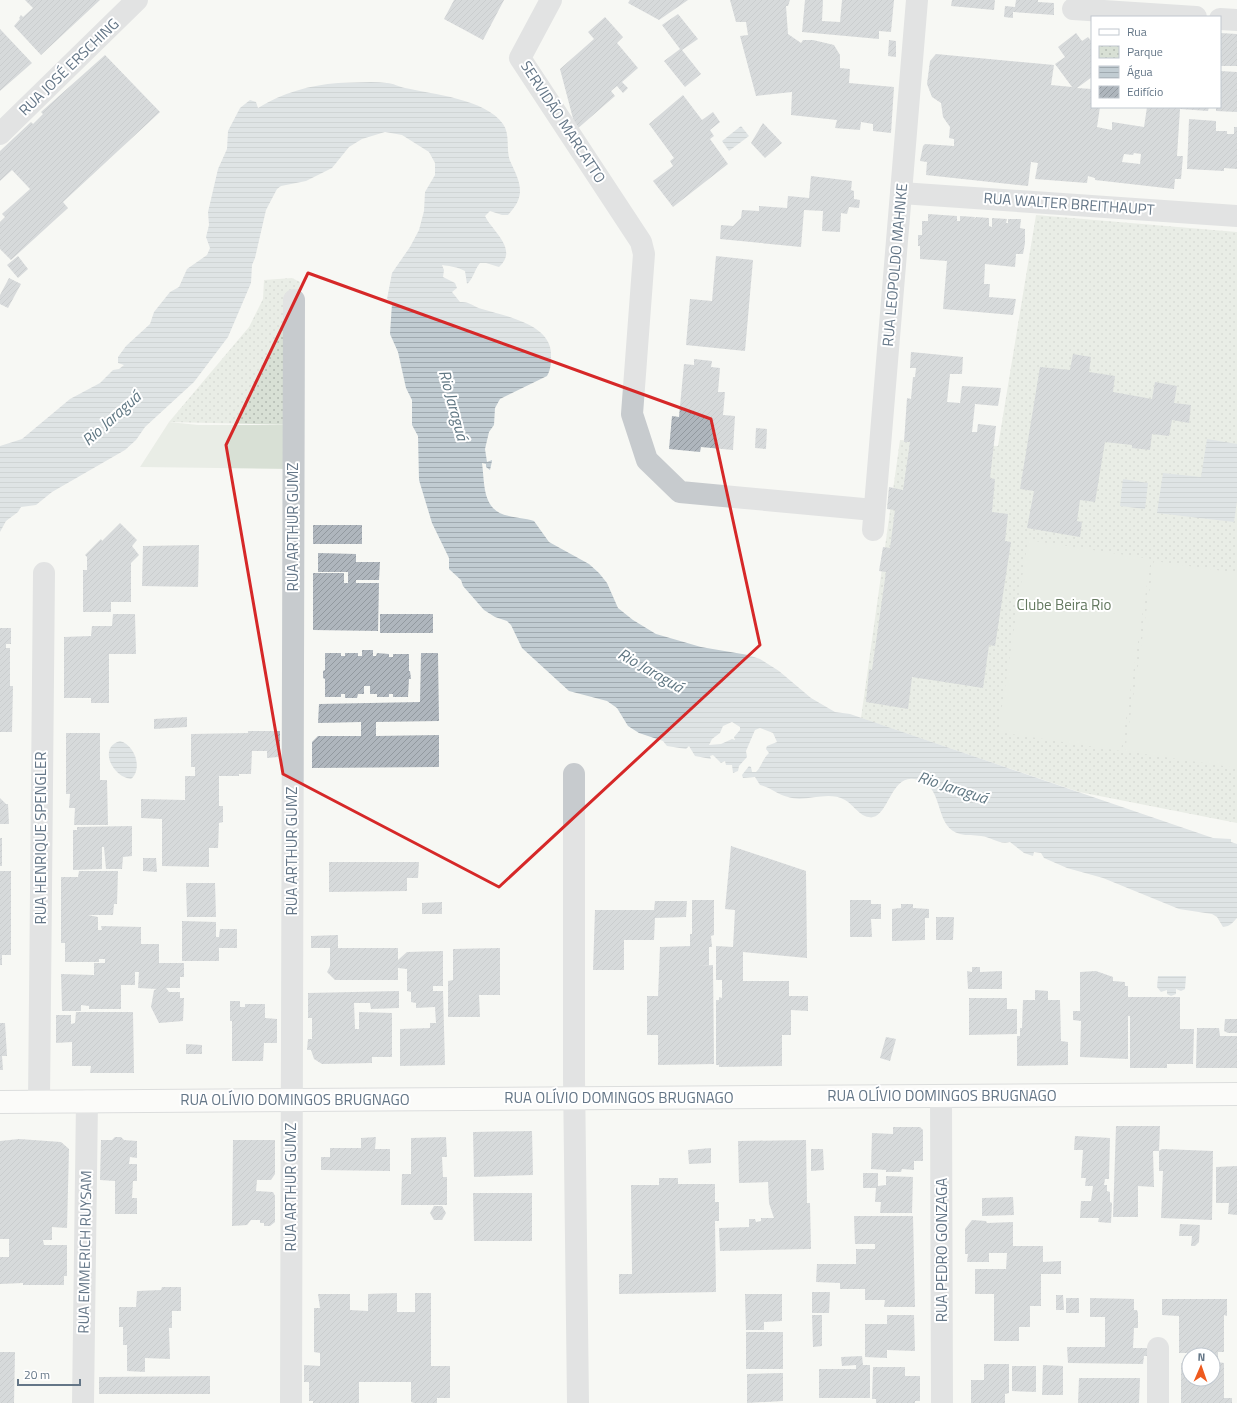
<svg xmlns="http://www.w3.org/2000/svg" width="1237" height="1403" font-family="'Titillium Web',sans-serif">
  <defs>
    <pattern id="park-dots" width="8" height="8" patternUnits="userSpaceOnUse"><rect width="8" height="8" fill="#d8e0d5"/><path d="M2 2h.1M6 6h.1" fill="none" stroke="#b3bab2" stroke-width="1.8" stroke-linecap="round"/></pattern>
    <pattern id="water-rules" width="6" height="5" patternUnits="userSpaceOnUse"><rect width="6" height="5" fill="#c1ccd2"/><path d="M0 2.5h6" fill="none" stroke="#a0aab0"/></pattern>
    <pattern id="building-hatch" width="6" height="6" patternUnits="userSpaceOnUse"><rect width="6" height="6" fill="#afb6bd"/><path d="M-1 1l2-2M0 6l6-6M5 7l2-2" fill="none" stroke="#92999f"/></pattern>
  </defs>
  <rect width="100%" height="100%" fill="#f7f8f4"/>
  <g fill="url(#park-dots)">
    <path d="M1036 215 1237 232V823L1079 792 861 718 900 440 998 446Z"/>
    <path d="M292 278 300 282 294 425 169 422 249 327 263 299 264 280Z"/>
  </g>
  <g fill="#d8e0d5">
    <path d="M169 422 198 425H289L292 469 140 467Z"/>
    <path d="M1028 540 1151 559 1121 751 998 732Z"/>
    <path d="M1154 561 1237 573V768L1125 751Z"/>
  </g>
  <g fill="url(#water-rules)" fill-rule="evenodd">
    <path d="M338 83C354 83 371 81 387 83 393 83 399 87 405 88 432 94 486 99 503 124 511 135 505 151 511 163 521 184 526 196 508 215H502L490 211 485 216C492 231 519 249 499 267L486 263H480C474 270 474 278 467 284L465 271C458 267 449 266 442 265L444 270 443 277 455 283 457 288 452 292 460 302C469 301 474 307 482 309 505 316 552 324 551 355 551 363 551 369 547 376L500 399 495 408 494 425 489 432 485 449 487 462 492 460V461L490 470 486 467V464L482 463C485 485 482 511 509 516 517 518 525 518 534 521L549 542 589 564 599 573 607 583 618 608 633 620 656 634 663 636 701 647 748 655 760 659 779 671 811 698 835 712 850 714 1213 838 1231 839V842L1237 844V918C1232 923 1231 926 1223 927L1217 917 1212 914 1179 909 1103 878 1067 868 1044 858 1041 853 1034 852 1033 856 1024 853 1010 842C999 845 992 837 981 836 974 835 967 836 960 834 936 828 943 794 925 783 892 764 891 813 873 817 861 819 854 805 845 800 827 790 806 803 788 797 778 795 770 787 760 785L755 777 743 778 742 775 749 766 751 767 752 772H756C762 766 763 758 769 753L766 749 767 746 777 742 773 733 760 728 755 730 746 751 747 757 739 766 738 771 733 773 732 765H726L725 761 721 763 713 755 710 756 711 759 695 756 689 746 686 749 667 746 663 741 639 733 628 726 617 708 607 701 569 691 522 648 511 625 507 621 495 617 484 610 463 586 461 580 449 569V558L432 523 419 480 418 436 412 425V400L406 388 398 352 390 334 392 303 387 299 392 273 410 247 419 230 424 211 425 192 435 175V163L429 152 402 135 385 132 362 139 349 147 332 168 306 181 281 186 277 189 266 210 255 258 252 265 251 283 228 337 194 382 145 427 136 440 125 450 52 492 36 505 21 507 18 512 6 521 0 532V446L22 439 70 399 100 383 113 370 119 369 124 365 118 363V357L126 346 150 324 154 312 170 292 179 287 187 269 207 255 210 248 206 237 209 225 208 212 218 169 227 149 228 131 240 108 250 100 256 102 258 108C282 93 310 85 338 83ZM732 722 740 727V730L734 737 735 740 732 739 721 744 709 745 712 739 720 733 723 726Z"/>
    <path d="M741 126 749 136 729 151 722 141Z"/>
    <path d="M1207 439 1237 444V501L1234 522 1157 513 1163 473 1201 477Z"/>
    <path d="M1123 479 1148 483 1145 509 1120 506Z"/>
    <path d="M120 741C135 745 143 769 131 779 112 777 98 747 120 741Z"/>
    <path d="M1158 976H1186L1185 989 1181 991 1176 989V994L1171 996 1167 994V990L1161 992 1157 987Z"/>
  </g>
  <g fill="url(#building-hatch)" fill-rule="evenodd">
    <path d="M25 0H100L41 55 14 26 20 19 19 18 21 15 23 17 33 8Z"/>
    <path d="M454 0H504L483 40 444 19Z"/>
    <path d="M630 0H688L659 20 628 3Z"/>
    <path d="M730 0H790L788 6H786L788 34 801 43 803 40H813L834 45 840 55V68L850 69 849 83 894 87 891 133 873 131V124L861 122 860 130 835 128 837 120 791 115 792 92 756 96 740 36 748 35 746 22H736Z"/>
    <path d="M805 0H823L822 21 840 22 842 0H894L891 32 879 31V39L802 32Z"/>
    <path d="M952 0H995L994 10 951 6Z"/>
    <path d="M1016 0H1038V2L1054 3V15L1013 12V18L1004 17 1005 6 1015 7Z"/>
    <path d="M678 14 698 39 682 50 701 74 685 87 664 61 680 49 662 25Z"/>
    <path d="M605 17 623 37 617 43 638 68 622 82 628 88 623 93 617 86 611 91 615 96 576 130 560 69 594 39 588 32Z"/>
    <path d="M0 29 32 63 0 91Z"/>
    <path d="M1076 33 1082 41 1088 37 1092 42V77L1077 88 1092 89V107H1100L1097 127 1112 130V122L1144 127 1147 107H1209L1208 111 1180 109 1177 156H1183L1181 179H1175L1174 189 1095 180V178L1088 176 1087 183 1035 179 1038 163 1031 162 1028 186 926 175 927 162 920 161 923 146 925 144 954 146V139L949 138 950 127 943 117 941 103 932 97 927 84 930 61 936 54 1054 65 1051 85 1072 87 1055 64 1065 57 1058 47ZM1134 153 1141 154 1140 164 1122 162 1124 154 1133 155Z"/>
    <path d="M1220 33 1237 34V66H1220Z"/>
    <path d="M889 40 896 41V57L888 56Z"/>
    <path d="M105 55 160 112 63 202 68 208 11 260 0 249V222L5 217 2 214 30 189 12 170 0 181V151L31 122 33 124 43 114 41 112Z"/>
    <path d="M1220 71 1237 72V112L1216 111V107H1220Z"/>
    <path d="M683 95 702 120 713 112 720 122 710 130 714 136 710 139 728 164 673 207 653 181 673 166 670 161 674 158 649 124Z"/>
    <path d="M1189 119 1216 121V131H1227V134H1234V127H1237V169L1224 168V171L1187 169Z"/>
    <path d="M763 123 782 143 765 158 751 143Z"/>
    <path d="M811 176 852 181 851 190 854 191V199L860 200 859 208 849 207 847 214 841 213 840 232 822 231 823 211 804 210 801 247 720 239 721 225 733 226 741 218 742 210 759 211V206L787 208 788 196 809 198Z"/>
    <path d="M928 214 957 216V221H960V216L975 217 974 220 976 217 989 218V226L992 227V218L1007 219 1006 223H1008V219H1021L1020 228 1025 229V243L1023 254H1016L1015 267 985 264 984 284H990L989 297 1016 299 1013 315 943 309 947 261 920 259V246H918V235H922V221H928Z"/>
    <path d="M18 256 28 269 18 278 7 265Z"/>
    <path d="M716 256 753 260 745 351 686 345 690 299 712 301Z"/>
    <path d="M9 278 21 284 8 308 0 304V295Z"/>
    <path d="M911 352 963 357 962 374H950L947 402 960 403 962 386 1001 388 998 406 975 404 972 432H977L978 424 996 426 990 478 995 479 992 512 1008 514 1005 541 1011 542 995 646 989 645 983 688 912 677 908 709 866 702 869 670H872L886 572 879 571 883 547 890 548 895 510 887 509 889 487 903 490 910 442H904L907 398 911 399 913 377H915L916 368H910Z"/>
    <path d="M1073 354 1091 357 1089 372 1115 376 1113 392 1152 399 1155 382 1177 386 1174 403 1191 405 1189 423 1172 420 1169 436 1152 434 1150 450 1132 448V445L1105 442 1095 502 1080 500 1077 521 1082 522 1080 537 1027 528 1034 491 1020 489 1040 367 1070 370Z"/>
    <path d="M694 359 712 361 711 367 720 368 718 392H725L723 415 735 416 733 450 701 447 700 452 669 449 672 416 679 417 684 364 694 365Z"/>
    <path d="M756 428 767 429 766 449 755 448Z"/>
    <path d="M120 523 137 540 132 546 139 555 131 563V602H111V612H83V570H87V557L85 555 101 539 102 541Z"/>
    <rect x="313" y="525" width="49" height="19"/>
    <path d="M199 545 198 587 142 586 143 546Z"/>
    <path d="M318 553 356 554V562H380L379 580H356V583H379L378 631 313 630V573H344V583H348V572H318Z"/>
    <path d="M113 614H135L136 654H109V703H91V698H64V637L91 636 92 626H112Z"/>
    <rect x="380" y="614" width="53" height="19"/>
    <path d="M0 628H11V644H6V648H10V686H13L12 732H0Z"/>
    <path d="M362 650H373V656H376L377 653 389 654V657H393V654H409V671H410L411 679H409L408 697H393V694H389V697H377V694H370V686H364V694H358L357 698H345V694H341V697H325V679L323 678V671L325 670V653H341V656H345V653H358V656H362Z"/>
    <path d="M421 653H438L439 721 376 722V736L439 735V767L312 768V742L318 736H361V722L318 723 319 704 420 702Z"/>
    <path d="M187 717V727L154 729V719Z"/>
    <path d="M248 731H280V751H278V757L267 758V751H252L251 774H239V776H219V806H223V822L219 823 218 848H209V867L162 866V819L141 818V799L185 800V776H195V767H191V734L248 733Z"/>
    <path d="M66 733H100V780H107L108 825H74L75 808H69L70 794H66Z"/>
    <path d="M0 798 6 804H8L9 824H0Z"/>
    <path d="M132 826V856L123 857 122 869H106L104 847H102V869L73 870V830H77V827Z"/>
    <rect x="0" y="838" width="2" height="28"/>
    <path d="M731 846 806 871 807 958 743 952V981H789V996H808V1011L791 1010V1035H782V1066L719 1067V1065H716V1000H719V997L722 998V980H716V946L733 947 735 910 725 909Z"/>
    <path d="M143 858H156L157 872 143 871Z"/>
    <path d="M329 862H419L418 878H407V891L329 892Z"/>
    <path d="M0 871H11V955H2V965H0Z"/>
    <path d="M79 871H118L117 904H114L113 915H88L98 917V930H102L101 926 141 927V944H159V963H184V977H180V988H166L169 992H180V998H184L183 1021 159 1023 151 1007 154 990 157 989 138 988 139 972H135V985H121V1009H89V1006L81 1005V1011H62L61 974 94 975V963H105V959H99V962H65V943H61V877H78Z"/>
    <path d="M186 883H215L216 917H187Z"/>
    <path d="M692 900H714V935L711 936 712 947H709V965L697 966 713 965 714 1064 658 1065V1035H647V996H658L660 947 690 946V934H692Z"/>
    <path d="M850 900H871V904H881V919H871L872 937H850Z"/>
    <path d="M655 901H687L686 917 655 918 654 940H624V970H593L595 910H654Z"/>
    <path d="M442 902V914H422V903Z"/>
    <path d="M901 904H913V908L929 909V918H925V940L892 941V909L901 908Z"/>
    <path d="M936 917H954L953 940H936Z"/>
    <path d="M182 921 216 922V937H219L220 929H237V948H219V961H182Z"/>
    <path d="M338 935V948H398V960L407 952 443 951V986H433V991H443L445 1065 400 1066V1029L430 1028V1023H436L435 1007 416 1008V1003L411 1002V992L407 991V969L398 968V980H335L327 972 330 966V948H311V936Z"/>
    <path d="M500 948V995H479L480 1017H448V981L453 980V949Z"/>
    <path d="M972 967H980V972L1002 971V989H968L967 971 972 972Z"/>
    <path d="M1096 971 1113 977V981L1125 982V986H1128V997H1180V1029H1194L1193 1064H1167V1068H1130V1016H1128V1059L1080 1057 1081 1021 1073 1020V1011H1080V972Z"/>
    <path d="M1035 990 1048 991V1000H1060L1061 1041 1068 1042V1065L1017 1066V1036H1020V1028H1022L1023 1000H1035Z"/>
    <path d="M399 991V1008L371 1009 370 1003H354L355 1029H359V1012L392 1013V1057H372V1063L322 1064 314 1059 311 1050H307L308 1039H312V1018H308V993Z"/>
    <path d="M969 998H1007V1009H1017V1034L969 1035Z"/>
    <path d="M230 1001H240V1007H245V1004H265V1018L277 1019V1043H264L263 1061H232V1021H230Z"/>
    <path d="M76 1012H133L134 1073H90L91 1066H72V1042L56 1043V1015H71V1024L75 1023Z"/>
    <path d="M1225 1019H1237V1033H1228L1224 1031Z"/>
    <path d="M0 1023H5L7 1056H2L3 1070H0Z"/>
    <path d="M1197 1028H1219L1220 1036H1237V1068H1196Z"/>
    <path d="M886 1037 896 1039 890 1061 880 1058Z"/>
    <path d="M186 1044 202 1045V1054H186Z"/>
    <path d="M1116 1126H1160L1159 1151H1153L1154 1187 1138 1186V1217H1113Z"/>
    <path d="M893 1127H920L923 1130V1161H914V1170L902 1169 901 1172H886V1170L871 1169 872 1133 893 1134Z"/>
    <path d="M532 1131 533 1175 474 1177 473 1132Z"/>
    <path d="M1075 1136 1110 1138 1109 1179H1105L1104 1185H1107V1191L1110 1192V1202L1112 1203 1111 1223 1098 1222 1099 1218H1080L1081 1201H1091L1093 1186H1085L1086 1178H1081L1083 1150H1074Z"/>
    <path d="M115 1137H121L124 1140 137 1141V1158L130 1157 129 1164H137V1181H133L132 1198H137V1214H115V1181L100 1180 101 1140H112Z"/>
    <path d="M376 1137 375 1149H390V1171L321 1170V1157H330V1148H361V1138Z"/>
    <path d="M446 1137 447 1157H442L443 1177H447V1205H401L402 1174H411V1138Z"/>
    <path d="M19 1139 61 1142 69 1149 67 1228 52 1227V1240H43L44 1245H67V1276H64V1285H23V1283L0 1284V1257H9V1239H0V1141Z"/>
    <path d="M233 1140H275V1174L271 1180H257L256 1191 273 1192 275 1196V1222L270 1226H264V1223H260V1220H251L247 1225 232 1226Z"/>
    <path d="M806 1140 807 1203H810L811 1249 720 1251 719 1228 749 1227V1219H755L756 1222 761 1221V1218H774L769 1203 768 1182 739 1183 738 1141Z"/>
    <path d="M711 1148V1163L689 1164 688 1150Z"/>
    <path d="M811 1149H823L824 1170 811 1171Z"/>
    <path d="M1162 1149 1213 1151 1212 1220 1161 1218 1163 1171H1159V1151Z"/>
    <path d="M1237 1166V1215L1228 1214 1229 1203H1216V1167Z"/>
    <path d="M863 1173H878V1186L886 1185V1176L913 1177 912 1213H880L881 1202H875L876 1188H863Z"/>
    <path d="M659 1178H678V1184H715V1202H719V1221H715L716 1292 619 1294V1274H632L631 1185H659Z"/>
    <path d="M473 1193H532V1241H474Z"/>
    <path d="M1013 1197 1014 1215 982 1216V1198Z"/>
    <path d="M434 1206H442L446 1213 442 1220H434L430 1213Z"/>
    <path d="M854 1216H913L915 1307H884L885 1300H865V1289H840V1283L816 1282 817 1264H856V1249H875V1244H855Z"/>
    <path d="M972 1220 986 1221 987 1223 1013 1222V1246H1043V1262L1061 1261V1274H1041V1306H1030V1327H1019V1341H994V1294H975V1269H1006L1007 1253H989V1262H967L968 1254H965V1229Z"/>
    <path d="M1180 1224 1200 1225 1199 1242 1195 1246H1191L1192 1236H1179Z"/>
    <path d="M162 1287H181V1311H172V1328H169L170 1359 145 1358V1372L127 1371V1345H123V1327H119V1307H136L137 1291 161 1290Z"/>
    <path d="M812 1292H830L829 1313H812Z"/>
    <path d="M397 1293V1312H415V1293H431V1366H450V1398H437V1403H414L411 1402V1382H359V1403H313V1401H309V1382H304V1365L320 1366V1353L314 1352V1308H320L318 1294H350V1310L368 1311V1294Z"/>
    <path d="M745 1294H782V1321L764 1322V1330H746Z"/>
    <path d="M1056 1295H1063L1064 1310H1056Z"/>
    <rect x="1066" y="1298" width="13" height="15"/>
    <path d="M1090 1298 1134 1299V1310H1137L1138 1313V1328H1134L1133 1348H1149V1356H1144L1143 1364 1068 1363 1067 1347H1105V1317H1090Z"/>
    <path d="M1162 1299H1227V1316L1224 1315V1352H1218V1362L1224 1363V1398H1232V1403H1181V1363H1187V1353H1179V1316L1162 1315ZM1189 1355H1213V1379H1189Z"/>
    <path d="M812 1315H822V1346L813 1347Z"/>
    <path d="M887 1315H914L915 1351 887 1350V1358L865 1357V1324H887Z"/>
    <rect x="746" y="1332" width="37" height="37"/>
    <path d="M0 1352H15L14 1403H0Z"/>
    <path d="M862 1356 863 1365H870V1398H819V1369H856V1365L842 1366 841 1357Z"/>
    <path d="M984 1364H1009V1393L1005 1394V1403H971V1380H984Z"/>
    <path d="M1043 1365 1063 1366V1395H1042Z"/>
    <path d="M1012 1366H1036V1392L1012 1391Z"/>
    <path d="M873 1367H905V1376H920V1401H915V1403H876V1399H872Z"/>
    <path d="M783 1373V1401L747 1403V1374Z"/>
    <path d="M210 1376V1394H99V1377Z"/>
    <path d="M1079 1378H1140L1139 1403H1078Z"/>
  </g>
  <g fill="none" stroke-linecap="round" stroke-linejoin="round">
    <defs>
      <path id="major" d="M0 1102 1237 1094"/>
    </defs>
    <use href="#major" stroke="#babec2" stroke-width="24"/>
    <g stroke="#c7cbce" stroke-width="22">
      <path d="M551 0 520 58 641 242 644 254 632 414 647 460 680 492 874 510"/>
      <path d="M1073 9 1196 17"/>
      <path d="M1220 19 1237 20"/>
      <path d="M0 134 137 0"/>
      <path d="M901 193 1237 216"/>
      <path d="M873 530 917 0"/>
      <path d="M574 774V1077L578 1403"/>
      <path d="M941 1096 942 1403"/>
      <path d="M39 1102 44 573"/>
      <path d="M1158 1348V1403"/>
      <path d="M83 1403 87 1101"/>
      <path d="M291 1403 294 300"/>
    </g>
    <use href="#major" stroke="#fff" stroke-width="22"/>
  </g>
  <path d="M0 0H1237V1403H0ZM308 273 711 419 760 645 499 887 283 774 226 445Z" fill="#f7f8f4" fill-opacity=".55" fill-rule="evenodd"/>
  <path fill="none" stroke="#d62828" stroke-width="3" stroke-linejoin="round" d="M308 273 711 419 760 645 499 887 283 774 226 445Z"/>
  <g text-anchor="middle" stroke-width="4" stroke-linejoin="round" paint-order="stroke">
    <g font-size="15" fill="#647687" stroke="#fff">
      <text transform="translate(69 67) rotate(-44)" y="5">RUA JOSÉ ERSCHING</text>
      <text transform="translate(563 122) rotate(57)" y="5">SERVIDÃO MARCATTO</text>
      <text transform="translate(1069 204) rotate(4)" y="5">RUA WALTER BREITHAUPT</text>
      <text transform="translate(895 265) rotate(-85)" y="5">RUA LEOPOLDO MAHNKE</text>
      <text transform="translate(293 527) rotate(-90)" y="5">RUA ARTHUR GUMZ</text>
      <text transform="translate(41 838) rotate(-90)" y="5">RUA HENRIQUE SPENGLER</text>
      <text transform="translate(292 851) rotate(-90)" y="5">RUA ARTHUR GUMZ</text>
      <text x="942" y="1101">RUA OLÍVIO DOMINGOS BRUGNAGO</text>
      <text x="619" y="1103">RUA OLÍVIO DOMINGOS BRUGNAGO</text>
      <text x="295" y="1105">RUA OLÍVIO DOMINGOS BRUGNAGO</text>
      <text transform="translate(291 1187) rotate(-90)" y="5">RUA ARTHUR GUMZ</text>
      <text transform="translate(942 1250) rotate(-90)" y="5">RUA PEDRO GONZAGA</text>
      <text transform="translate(85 1252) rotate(-89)" y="5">RUA EMMERICH RUYSAM</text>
    </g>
    <g font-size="15" fill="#647960" stroke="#fff">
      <text x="1064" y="610">Clube Beira Rio</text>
    </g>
    <g font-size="16" font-style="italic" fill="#607783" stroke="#fff">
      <text transform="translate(454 405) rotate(75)" y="6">Rio Jaraguá</text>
      <text transform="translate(111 418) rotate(-42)" y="6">Rio Jaraguá</text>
      <text transform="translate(651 670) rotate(30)" y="6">Rio Jaraguá</text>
      <text transform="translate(953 787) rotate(18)" y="6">Rio Jaraguá</text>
    </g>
  </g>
  <rect x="1091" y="16" width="130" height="92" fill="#ffffff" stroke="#c1c8cf"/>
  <rect x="1099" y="29" width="20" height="6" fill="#ffffff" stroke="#c1c8cf"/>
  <text x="1127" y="36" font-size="12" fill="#647687">Rua</text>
  <rect x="1099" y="46" width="20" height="12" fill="url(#park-dots)" stroke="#c1c8cf"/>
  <text x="1127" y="56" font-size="12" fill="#647687">Parque</text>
  <rect x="1099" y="66" width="20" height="12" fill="url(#water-rules)" stroke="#c1c8cf"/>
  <text x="1127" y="76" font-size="12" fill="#647687">Água</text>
  <rect x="1099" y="86" width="20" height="12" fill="url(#building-hatch)" stroke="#c1c8cf"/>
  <text x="1127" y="96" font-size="12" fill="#647687">Edifício</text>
  <g transform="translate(1201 1367) rotate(2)"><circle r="19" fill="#ffffff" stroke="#c1c8cf"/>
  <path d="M0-3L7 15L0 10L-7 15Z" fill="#ee5a1e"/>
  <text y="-6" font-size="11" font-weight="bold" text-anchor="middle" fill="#647687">N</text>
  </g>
  <path d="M18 1379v6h62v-6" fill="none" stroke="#647687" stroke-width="2"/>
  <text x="24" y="1379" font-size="12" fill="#647687" stroke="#ffffff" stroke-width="3" paint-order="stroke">20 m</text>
</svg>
